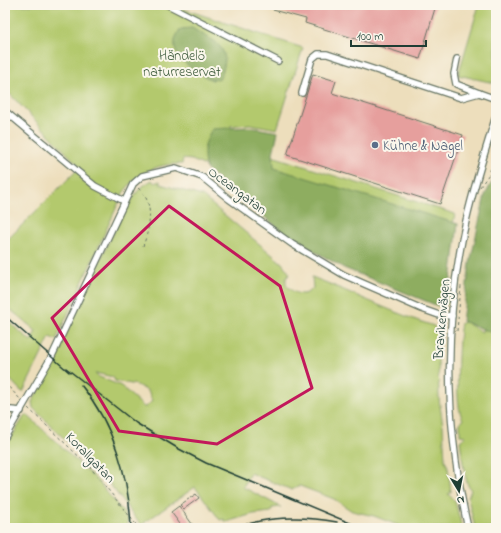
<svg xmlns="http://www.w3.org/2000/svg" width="501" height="533" font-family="'Indie Flower',sans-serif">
  <rect width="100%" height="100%" fill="#fbf7ec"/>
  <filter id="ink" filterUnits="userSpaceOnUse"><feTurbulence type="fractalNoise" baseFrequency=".025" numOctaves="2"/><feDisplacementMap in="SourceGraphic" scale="8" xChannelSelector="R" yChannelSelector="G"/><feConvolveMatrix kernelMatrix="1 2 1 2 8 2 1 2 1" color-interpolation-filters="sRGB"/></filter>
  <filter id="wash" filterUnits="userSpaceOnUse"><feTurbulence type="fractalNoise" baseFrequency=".012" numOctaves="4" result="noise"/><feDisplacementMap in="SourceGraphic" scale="16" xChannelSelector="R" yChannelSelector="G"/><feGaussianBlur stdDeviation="0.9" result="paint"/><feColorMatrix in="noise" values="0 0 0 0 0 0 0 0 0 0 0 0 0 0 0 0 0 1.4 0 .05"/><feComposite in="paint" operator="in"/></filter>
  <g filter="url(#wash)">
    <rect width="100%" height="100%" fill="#eddebc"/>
    <g fill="#b3c96d" stroke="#698350" fill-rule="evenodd">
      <path d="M5 5H171L303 48 277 129 250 124 230 126 250 149 455 214 437 299 211 161 203 165 192 160 183 159 182 164C157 163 138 173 123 193L56 340 50 337 23 392 21 391 5 374V319L31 341 36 331 5 305V242L80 167 5 89Z"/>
      <path d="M479 5H496V78L494 83 458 75Z"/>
      <path d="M152 180 154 183 160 181V184L202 196 282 263 290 274 286 278V285C293 293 304 299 313 288L312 277C354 293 392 313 434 326L441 336 438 359 439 399 443 426 445 460 448 467 451 492 448 494 455 501 462 528H405L374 516 352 511 334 499 300 486H298L292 490 250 473 243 487 281 507 272 508 271 512 253 514 226 522 224 519 220 520 195 487 141 525 109 483 33 408 32 402 62 348H57L124 211 140 188ZM95 373 113 377 115 381 137 385 148 391 152 401 146 407H144L121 386 97 376Z"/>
      <path d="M489 260 496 261V528H475L468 498 471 490C464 483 462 452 460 441L466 436 460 435V423L463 419C454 409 458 339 461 323L465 322 482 332Z"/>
      <path d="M26 414 96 479 128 518V528H5V447Z"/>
    </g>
    <g fill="#8ead60" stroke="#56754a">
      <path d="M192 28C215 43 234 46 220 78L212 80C193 71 161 52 181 29Z"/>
      <path d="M250 127 278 132 273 153 274 168 458 224 448 304 438 306 344 268 288 236 206 169C202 153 204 143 212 129Z"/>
      <path d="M492 182 496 184V334L462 321 470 263 485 195Z"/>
    </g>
    <g id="blocks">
      <g fill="#e69f9d">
        <path d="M275 5H436L420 59 305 23 306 19 273 10Z"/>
        <path d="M313 74 336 81 332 93 463 135 440 204 287 155Z"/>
        <path d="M196 494 199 498 184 509 180 505Z"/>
        <path d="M179 506 195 528H183L171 512Z"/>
      </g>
    </g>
  </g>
  <g filter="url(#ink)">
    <use href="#blocks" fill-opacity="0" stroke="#677564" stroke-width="1"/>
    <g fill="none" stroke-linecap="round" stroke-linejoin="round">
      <defs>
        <g id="minor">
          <path d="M168 5 278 61"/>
          <path d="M457 59 454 74 456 84 479 93"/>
          <path d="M302 93 312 59 318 54H327L461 98 479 93 496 99"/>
          <path d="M5 111 95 186 124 201"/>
          <path d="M5 412 11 410 21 411"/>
          <path d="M5 437 52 356 133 184 142 176 176 168 202 177 229 199 292 244 344 275 422 309 439 315 452 316"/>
          <path d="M468 528C445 427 443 323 466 221 474 186 485 151 496 116"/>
        </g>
      </defs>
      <use href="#minor" stroke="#677564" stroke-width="8"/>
      <g stroke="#677564" stroke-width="1" stroke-dasharray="3 3" stroke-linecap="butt">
        <path d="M480 187 489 174 496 152"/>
        <path d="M138 188C155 201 150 228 143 246"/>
        <path d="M441 310 447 299"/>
        <path d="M457 331 461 286"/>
        <path d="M5 383 21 400"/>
        <path d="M28 408 89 466 139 528"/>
      </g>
      <use href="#minor" stroke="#fff" stroke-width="5.5"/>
      <g stroke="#1f3d34" stroke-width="1.5">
        <path d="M5 316 69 372"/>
        <path d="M66 368 136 423 179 449 206 463 362 528"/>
        <path d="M81 385C114 425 129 477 131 528"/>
        <path d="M234 528C268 516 303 516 337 522"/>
      </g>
    </g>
  </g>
  <path fill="none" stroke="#c2185b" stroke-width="3" stroke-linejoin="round" d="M169 206 280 286 312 388 217 444 119 431 52 318Z"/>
  <circle fill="#5c6f8a" stroke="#fbf7ec" stroke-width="1.5" cx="375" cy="145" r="4"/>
  <g text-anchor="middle" stroke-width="4" stroke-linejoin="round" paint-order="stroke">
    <g font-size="14" fill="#446042" stroke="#fbf7ec">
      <text x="182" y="60">Händelö<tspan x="182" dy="16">naturreservat</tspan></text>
    </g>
    <g font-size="14" fill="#4e5e75" stroke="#fbf7ec" text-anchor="start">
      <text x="383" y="150">Kühne &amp; Nagel</text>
    </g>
    <g font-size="14" fill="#1f3d34" stroke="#fbf7ec">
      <text transform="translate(238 190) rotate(37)" y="5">Oceangatan</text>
      <text transform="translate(441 319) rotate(-85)" y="5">Bravikenvägen</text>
      <text transform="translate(91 457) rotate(46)" y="5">Korallgatan</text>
    </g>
  </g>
  <rect width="501" height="533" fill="none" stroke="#fbf7ec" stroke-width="20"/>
  <g transform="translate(459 491) rotate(170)" stroke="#fbf7ec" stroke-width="3" paint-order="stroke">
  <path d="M0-3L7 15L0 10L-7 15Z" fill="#1f3d34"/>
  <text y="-6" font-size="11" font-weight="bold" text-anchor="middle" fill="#1f3d34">N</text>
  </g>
  <path d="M351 40v6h75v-6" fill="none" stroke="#1f3d34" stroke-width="2"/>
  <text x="357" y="40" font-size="12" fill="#1f3d34" stroke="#fbf7ec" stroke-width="3" paint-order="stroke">100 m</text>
</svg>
